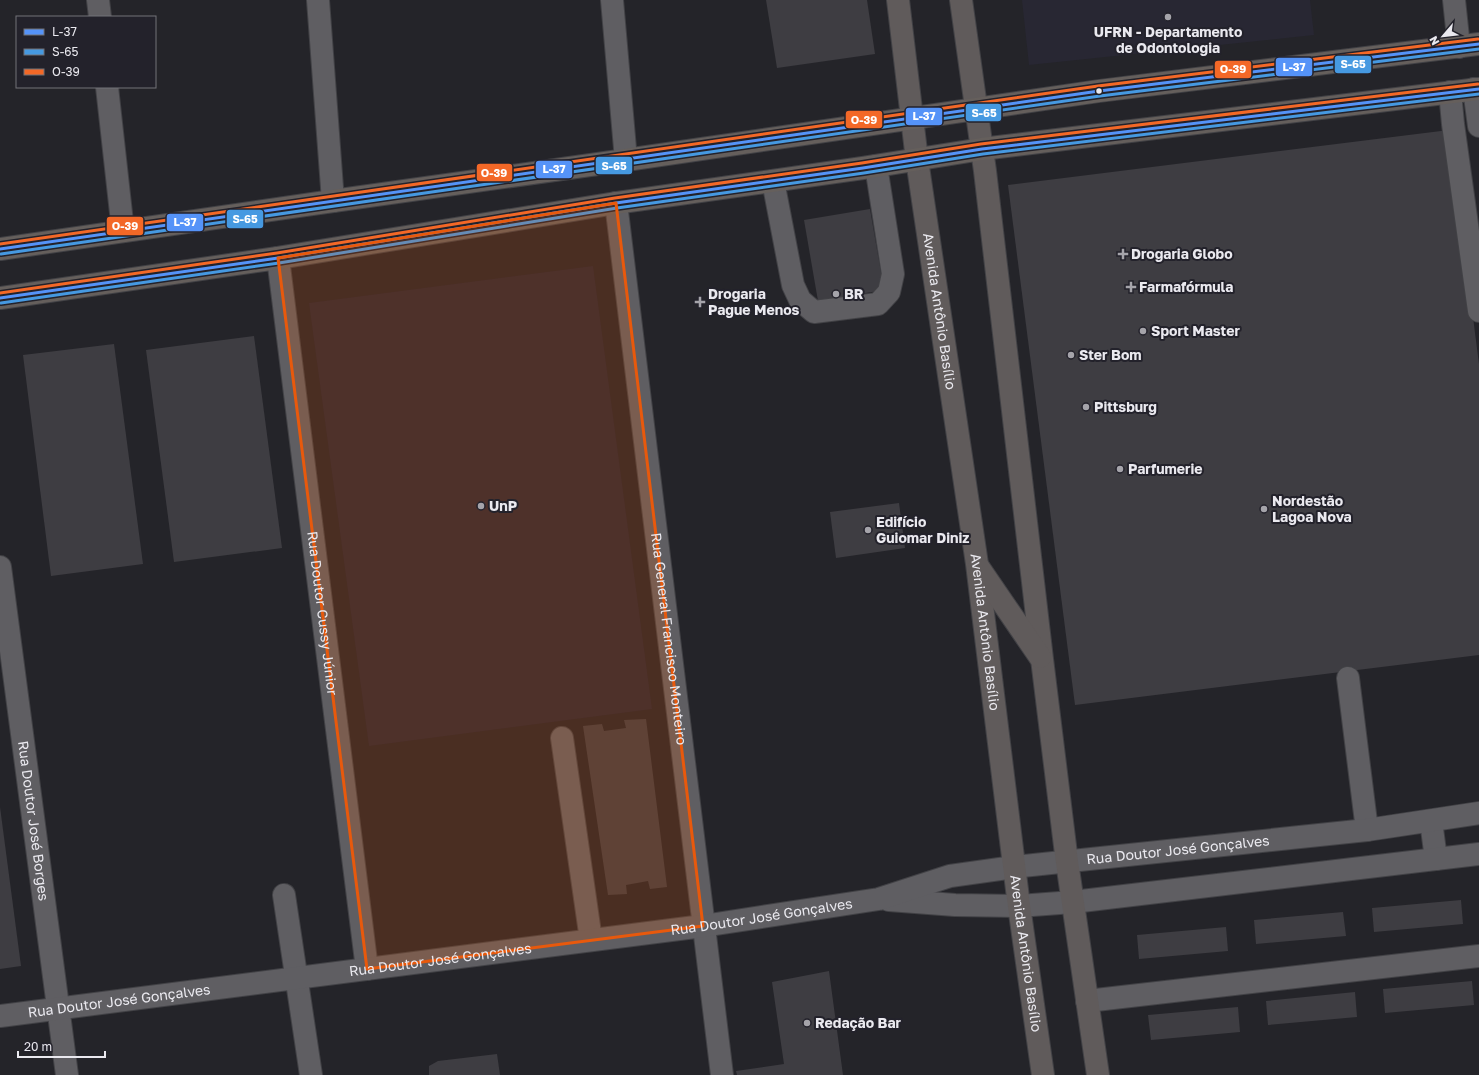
<svg xmlns="http://www.w3.org/2000/svg" width="1479" height="1075" font-family="'Golos Text',sans-serif">
  <rect width="100%" height="100%" fill="#242429"/>
  <g fill="#282733">
    <path d="M1022 0H1310L1314 35 1029 65Z"/>
    <path d="M593 266 652 709 369 746 309 303Z"/>
  </g>
  <g fill="#3e3d42">
    <path d="M766 0H867L875 54 777 68Z"/>
    <path d="M1449 130 1479 364V655L1075 705 1008 185Z"/>
    <path d="M870 209 884 290 818 301 804 220Z"/>
    <path d="M254 336 282 548 174 562 146 350Z"/>
    <path d="M114 344 143 564 51 576 23 355Z"/>
    <path d="M899 503 905 548 836 558 830 512Z"/>
    <path d="M646 719 667 887 650 889 648 881 626 885 627 894 608 895 583 726 602 724 604 731 626 728 624 720Z"/>
    <path d="M0 807 21 966 0 969Z"/>
    <path d="M1461 900 1463 924 1374 932 1372 908Z"/>
    <path d="M1343 912 1346 936 1256 944 1254 920Z"/>
    <path d="M1226 927 1228 951 1139 959 1137 935Z"/>
    <path d="M829 971 843 1075H737L736 1071 784 1064 772 982Z"/>
    <path d="M1472 981 1474 1005 1385 1013 1383 989Z"/>
    <path d="M1355 992 1357 1017 1268 1025 1266 1001Z"/>
    <path d="M1238 1007 1240 1032 1151 1040 1148 1015Z"/>
    <path d="M497 1054 500 1075H429V1066L438 1061Z"/>
  </g>
  <g fill="none" stroke-linecap="round" stroke-linejoin="round">
    <defs>
      <g id="minor">
        <path d="M98 0 100 17"/>
        <path d="M318 0 333 201"/>
        <path d="M612 0 626 160"/>
        <path d="M1454 0 1459 47"/>
        <path d="M107 87 123 231"/>
        <path d="M1474 89 1479 126"/>
        <path d="M1450 92 1453 124 1479 311"/>
        <path d="M773 181 793 285 800 300 814 312 878 304 889 292 893 274 876 166"/>
        <path id="s1" d="M616 203 722 1075"/>
        <path id="s2" d="M278 258 367 969"/>
        <path id="s3" d="M0 567 67 1075"/>
        <path d="M1348 678 1367 830"/>
        <path d="M562 738 591 940"/>
        <path d="M1431 821 1436 859"/>
        <path d="M284 895 311 1075"/>
        <path d="M889 900 955 905 1019 906 1073 902 1479 854"/>
        <path d="M1087 1001 1479 956"/>
        <path id="s4" d="M0 1016 703 926 879 899 950 876 1014 867 1367 830 1479 813"/>
      </g>
      <g id="major">
        <path id="s5" d="M898 0 917 160 977 564 1019 906 1043 1075"/>
        <path d="M961 0 985 171 1042 659 1067 862 1098 1075"/>
        <path d="M979 568 1040 657"/>
      </g>
      <g id="highway">
        <path d="M0 249 333 201 626 160 1099 91 1479 44"/>
        <path d="M0 298 278 258 616 203 863 168 982 149 1479 89"/>
      </g>
    </defs>
    <use href="#minor" stroke="#424246" stroke-width="24"/>
    <use href="#major" stroke="#424246" stroke-width="24"/>
    <use href="#highway" stroke="#424246" stroke-width="24"/>
    <use href="#minor" stroke="#5f5e62" stroke-width="22"/>
    <use href="#major" stroke="#605b5b" stroke-width="22"/>
    <use href="#highway" stroke="#655f5c" stroke-width="22"/>
    <defs>
      <g id="bus-1">
        <path d="M0 249 1099 91 1479 44"/>
        <path d="M0 298 278 258 616 203 863 168 982 149 1479 89"/>
      </g>
      <g id="bus-2">
        <path d="M1 254 1100 96 1479 49"/>
        <path d="M1 303 279 263 617 208 864 173 983 154 1479 94"/>
      </g>
      <g id="bus-3">
        <path d="M0 244 1098 86 1478 39"/>
        <path d="M0 293 277 253 615 198 862 163 981 144 1478 84"/>
      </g>
    </defs>
    <use href="#bus-1" stroke="#23222b" stroke-width="6"/>
    <use href="#bus-2" stroke="#23222b" stroke-width="6"/>
    <use href="#bus-3" stroke="#23222b" stroke-width="6"/>
    <use href="#bus-1" stroke="#5593f8" stroke-width="3"/>
    <use href="#bus-2" stroke="#4699e1" stroke-width="3"/>
    <use href="#bus-3" stroke="#f36827" stroke-width="3"/>
  </g>
  <path fill="#e8590c" fill-opacity="0.2" stroke="#e8590c" stroke-width="3" stroke-linejoin="round" d="M616 203 703 926 367 969 278 258Z"/>
  <g fill="#a5a4aa" stroke="#23222b" stroke-width="1.5">
    <circle cx="1168" cy="17" r="4"/>
    <path d="M1121 248h4v4h4v4h-4v4h-4v-4h-4v-4h4z"/>
    <path d="M1129 281h4v4h4v4h-4v4h-4v-4h-4v-4h4z"/>
    <circle cx="836" cy="294" r="4"/>
    <path d="M698 296h4v4h4v4h-4v4h-4v-4h-4v-4h4z"/>
    <circle cx="1143" cy="331" r="4"/>
    <circle cx="1071" cy="355" r="4"/>
    <circle cx="1086" cy="407" r="4"/>
    <circle cx="1120" cy="469" r="4"/>
    <circle cx="481" cy="506" r="4"/>
    <circle cx="1264" cy="509" r="4"/>
    <circle cx="868" cy="530" r="4"/>
    <circle cx="807" cy="1023" r="4"/>
  </g>
  <circle fill="#eae9ef" stroke="#23222b" stroke-width="1.5" cx="1099" cy="91" r="3.5"/>
  <g text-anchor="middle" stroke-width="4" stroke-linejoin="round" paint-order="stroke">
    <g font-size="14" font-weight="bold" fill="#eae9ef" stroke="#23222b" text-anchor="start">
      <text x="1168" y="37" text-anchor="middle">UFRN - Departamento<tspan x="1168" dy="16">de Odontologia</tspan></text>
      <text x="1131" y="259">Drogaria Globo</text>
      <text x="1139" y="292">Farmafórmula</text>
      <text x="708" y="299">Drogaria<tspan x="708" dy="16">Pague Menos</tspan></text>
      <text x="844" y="299">BR</text>
      <text x="1151" y="336">Sport Master</text>
      <text x="1079" y="360">Ster Bom</text>
      <text x="1094" y="412">Pittsburg</text>
      <text x="1128" y="474">Parfumerie</text>
      <text x="1272" y="506">Nordestão<tspan x="1272" dy="16">Lagoa Nova</tspan></text>
      <text x="489" y="511">UnP</text>
      <text x="876" y="527">Edifício<tspan x="876" dy="16">Guiomar Diniz</tspan></text>
      <text x="815" y="1028">Redação Bar</text>
    </g>
    <g font-size="14" fill="#eae9ef" stroke="#23222b">
      <text dy="5" stroke="none"><textPath href="#s5" startOffset="314">Avenida Antônio Basílio</textPath></text>
      <text dy="5" stroke="none"><textPath href="#s2" startOffset="358">Rua Doutor Cussy Júnior</textPath></text>
      <text dy="5" stroke="none"><textPath href="#s5" startOffset="638">Avenida Antônio Basílio</textPath></text>
      <text dy="5" stroke="none"><textPath href="#s1" startOffset="439">Rua General Francisco Monteiro</textPath></text>
      <text dy="5" stroke="none"><textPath href="#s3" startOffset="256">Rua Doutor José Borges</textPath></text>
      <text dy="5" stroke="none"><textPath href="#s4" startOffset="1191">Rua Doutor José Gonçalves</textPath></text>
      <text dy="5" stroke="none"><textPath href="#s4" startOffset="768">Rua Doutor José Gonçalves</textPath></text>
      <text dy="5" stroke="none"><textPath href="#s5" startOffset="962">Avenida Antônio Basílio</textPath></text>
      <text dy="5" stroke="none"><textPath href="#s4" startOffset="444">Rua Doutor José Gonçalves</textPath></text>
      <text dy="5" stroke="none"><textPath href="#s4" startOffset="120">Rua Doutor José Gonçalves</textPath></text>
    </g>
  </g>
  <g stroke="#23222b" stroke-width="1.5">
    <rect x="1334" y="55" width="38" height="19" rx="4" fill="#4699e1"/>
    <rect x="1275" y="57" width="38" height="20" rx="4" fill="#5593f8"/>
    <rect x="1214" y="60" width="38" height="19" rx="4" fill="#f36827"/>
    <rect x="965" y="103" width="37" height="19" rx="4" fill="#4699e1"/>
    <rect x="905" y="107" width="38" height="19" rx="4" fill="#5593f8"/>
    <rect x="845" y="110" width="38" height="19" rx="4" fill="#f36827"/>
    <rect x="595" y="156" width="38" height="19" rx="4" fill="#4699e1"/>
    <rect x="535" y="160" width="38" height="19" rx="4" fill="#5593f8"/>
    <rect x="476" y="163" width="37" height="19" rx="4" fill="#f36827"/>
    <rect x="226" y="209" width="38" height="20" rx="4" fill="#4699e1"/>
    <rect x="166" y="213" width="38" height="19" rx="4" fill="#5593f8"/>
    <rect x="106" y="216" width="38" height="20" rx="4" fill="#f36827"/>
  </g>
  <g font-size="11" text-anchor="middle" font-weight="bold" fill="#fff">
    <text x="1353" y="68">S-65</text>
    <text x="1294" y="71">L-37</text>
    <text x="1233" y="73">O-39</text>
    <text x="984" y="117">S-65</text>
    <text x="924" y="120">L-37</text>
    <text x="864" y="124">O-39</text>
    <text x="614" y="170">S-65</text>
    <text x="554" y="173">L-37</text>
    <text x="494" y="177">O-39</text>
    <text x="245" y="223">S-65</text>
    <text x="185" y="226">L-37</text>
    <text x="125" y="230">O-39</text>
  </g>
  <rect x="16" y="16" width="140" height="72" fill="#23222b" stroke="#737279"/>
  <rect x="24" y="29" width="20" height="6" fill="#5593f8" stroke="#737279"/>
  <text x="52" y="36" font-size="12" fill="#eae9ef">L-37</text>
  <rect x="24" y="49" width="20" height="6" fill="#4699e1" stroke="#737279"/>
  <text x="52" y="56" font-size="12" fill="#eae9ef">S-65</text>
  <rect x="24" y="69" width="20" height="6" fill="#f36827" stroke="#737279"/>
  <text x="52" y="76" font-size="12" fill="#eae9ef">O-39</text>
  <g transform="translate(1443 36) rotate(242)" stroke="#23222b" stroke-width="3" paint-order="stroke">
  <path d="M0-3L7 15L0 10L-7 15Z" fill="#eae9ef"/>
  <text y="-6" font-size="11" font-weight="bold" text-anchor="middle" fill="#eae9ef">N</text>
  </g>
  <path d="M18 1051v6h87v-6" fill="none" stroke="#eae9ef" stroke-width="2"/>
  <text x="24" y="1051" font-size="12" fill="#eae9ef" stroke="#23222b" stroke-width="3" paint-order="stroke">20 m</text>
</svg>
